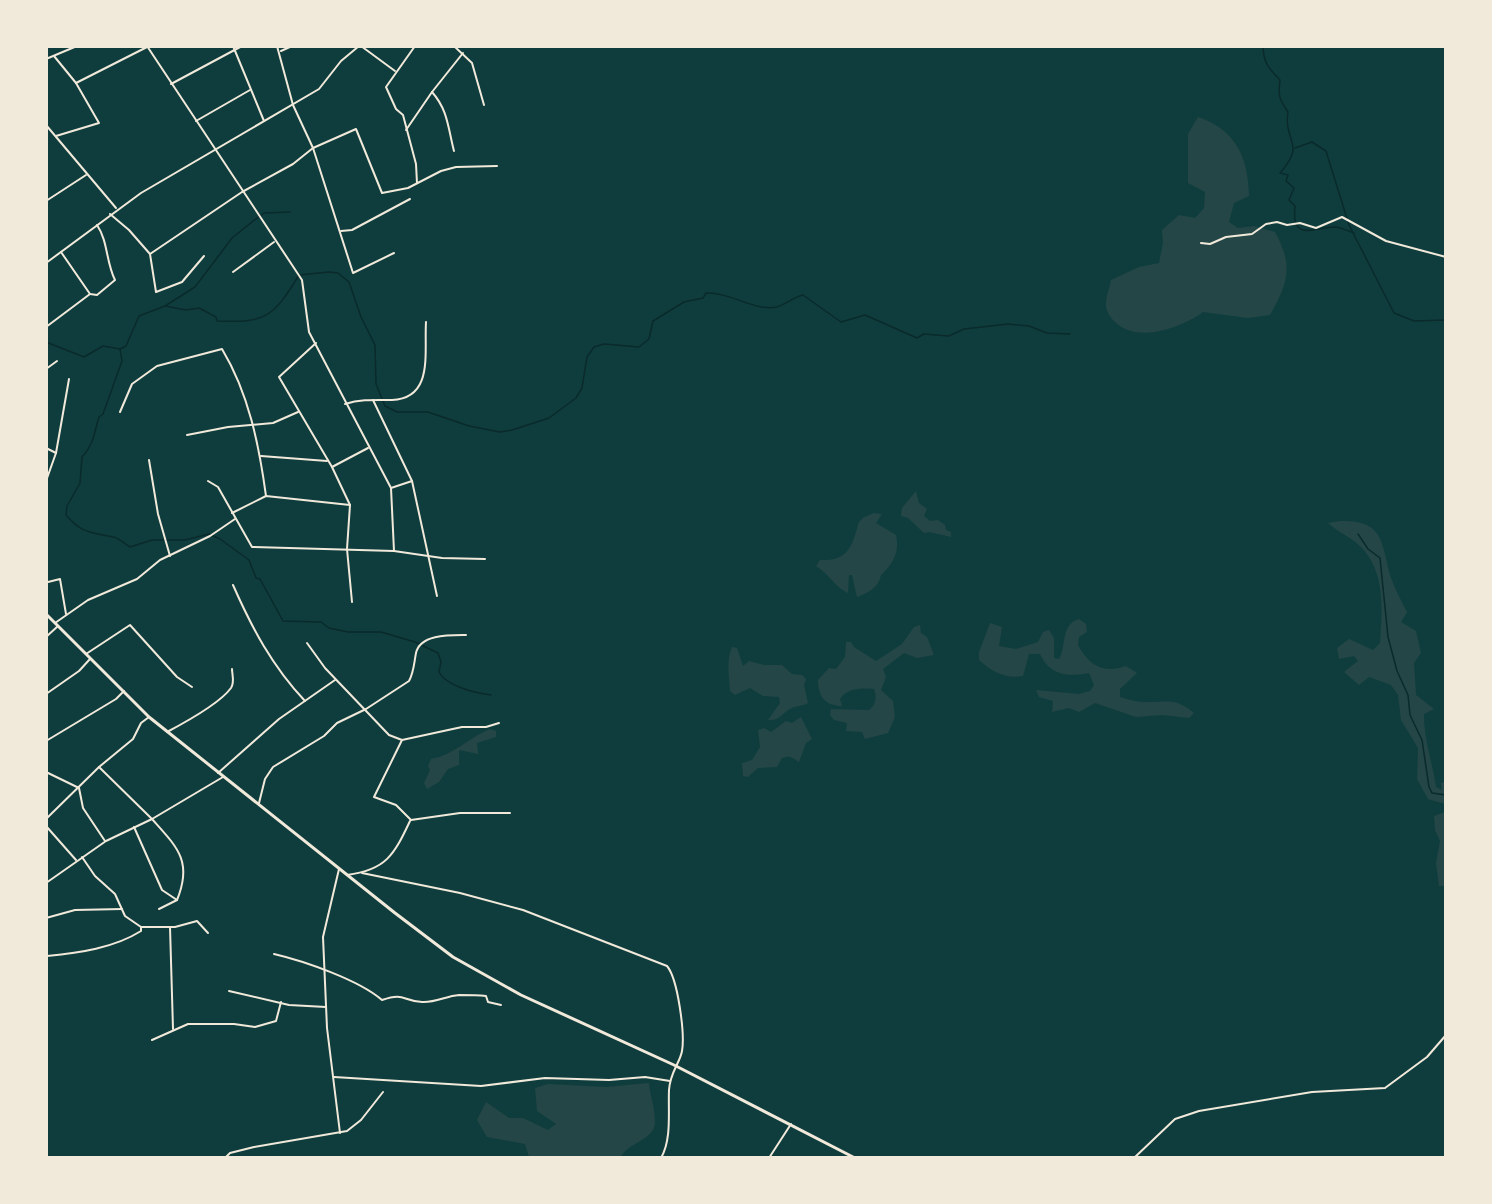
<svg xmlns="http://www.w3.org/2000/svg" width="1492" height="1204" font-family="Bitter,serif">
  <rect width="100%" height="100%" fill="#0f3d3e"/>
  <g fill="#244646">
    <path d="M1198 117C1236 130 1248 157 1249 196L1234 203 1229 222 1238 228 1254 226 1275 232C1294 267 1288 282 1270 315L1248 318 1203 312C1181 328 1135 345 1113 320 1109 316 1105 308 1106 303 1106 296 1110 287 1111 280L1139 267 1159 263 1163 243 1162 230 1179 215 1195 218 1204 208 1205 192 1188 183V134Z"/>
    <path d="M916 491 919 503 927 509 924 516 930 521 938 520 945 525 946 530 951 532V537L929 532 924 533 908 518 901 516 902 508Z"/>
    <path d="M874 513 882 514 876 523 896 535C900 552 893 564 881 575 879 587 868 593 857 597L852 575H849L848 593C835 587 829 574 816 566L820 560C842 561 850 553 856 532 858 527 857 523 862 519 865 516 870 515 874 513Z"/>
    <path d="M1340 521C1385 520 1381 543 1391 578 1395 589 1401 601 1407 612L1401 622 1416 631 1421 653 1414 663 1416 695 1434 709 1424 714C1424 740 1432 761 1436 787L1442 790 1441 783 1445 782V804L1428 799 1417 779 1418 748 1401 720 1398 695 1391 685 1369 677 1359 685 1344 672 1358 661 1354 656 1339 659 1337 648 1349 639 1373 650 1380 643C1382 610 1386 574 1362 548 1353 538 1339 533 1328 523Z"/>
    <path d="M1079 619 1086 624 1087 632 1079 637 1078 645C1089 666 1104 674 1126 666L1137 673 1120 689V697C1127 699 1136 702 1144 702 1167 703 1174 696 1194 713L1189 718 1162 715 1136 717 1095 703 1079 712 1069 708 1052 712 1053 701 1039 697 1036 690 1079 694 1090 691 1094 685 1089 673C1069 677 1050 676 1040 654H1029L1023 676C1006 679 992 672 979 660V652L990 623 1002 627 999 646 1016 649 1038 642 1043 632 1049 630 1054 638V658L1059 659C1067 645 1060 625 1079 619Z"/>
    <path d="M920 625 921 633 927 637 934 655 917 658 904 653 883 669 886 677 881 690 893 701 895 717 888 733 865 739 862 732 846 731 847 723 834 720 830 715 831 709 869 710C876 705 877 697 874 689 862 688 847 688 840 699L842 706C826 706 818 697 818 680L829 668 836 669 845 657 846 642H851L854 647 876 661 902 644 914 627Z"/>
    <path d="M732 647 737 648 743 666 749 661 764 665H782L792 674 802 675 806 679 804 685 808 703C802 707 796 705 790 709 781 714 780 721 768 720L780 703 779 697 763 696 750 688 735 695 730 691C729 676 726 660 732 647Z"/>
    <path d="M801 717 812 739 806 743 799 762C793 758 791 755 782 758L777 767 758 768 748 777 743 776 742 763 752 760 760 747 758 730 764 728 771 732 786 721 792 723Z"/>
    <path d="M490 729 496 731V737L477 743 478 754 459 750V765L448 769 439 782 427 789 424 783 430 770 428 766 431 759C454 755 468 738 490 729Z"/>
    <path d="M1445 812V886H1439L1436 863 1440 841 1435 830 1434 816Z"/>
    <path d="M649 1083C650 1095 655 1109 655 1121 656 1140 628 1142 621 1157H529L525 1144 487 1137 477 1120 486 1102 509 1118H523L548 1130 556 1124 537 1111 535 1088 548 1084 606 1087Z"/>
  </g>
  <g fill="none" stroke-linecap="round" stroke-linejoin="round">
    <g stroke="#0a2a2b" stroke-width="1.5">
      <path d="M1263 46C1263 62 1269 69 1280 80 1278 96 1279 99 1288 112 1283 142 1307 143 1280 173L1288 175 1286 181 1294 188 1289 200 1295 206C1291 243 1313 227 1336 227 1342 228 1348 231 1354 233"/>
      <path d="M1295 148 1312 142 1326 151 1349 225 1394 313 1414 321 1446 320"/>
      <path d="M165 306 186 310 199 308 216 317 217 321C265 323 273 318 299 275L329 272 338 273 349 282 361 317 375 345 376 384 385 406 397 412H428L469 426 500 432 512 430 549 418 576 398 582 388 587 357 594 347 604 344 639 347 649 339 653 321 684 302 703 298 706 293C730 292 756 312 777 307 786 304 794 297 803 295L841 322 865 315 917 338 924 334 949 336 964 329 1008 324 1029 326 1047 333 1070 334"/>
      <path d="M46 342 84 357 103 346 120 349 126 346 139 316 165 306 195 287 232 238 257 218 264 213 290 212"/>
      <path d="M120 349 122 361 103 414 99 417C94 433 94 444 82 457L80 483 67 506 66 515C82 534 91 532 113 537 120 538 124 544 130 547L152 540H185L209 534 220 539 249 560 256 578 260 579 283 621 321 622 329 628 348 632H381L415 642 438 653 441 662 439 672C446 686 475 693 491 695"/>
      <path d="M1358 534 1368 549 1380 558 1388 637 1397 671 1408 695 1410 715 1422 740 1429 787 1432 793 1446 795"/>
    </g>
    <g stroke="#f1e9da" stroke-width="2">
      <path d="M147 46 302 280 309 332 391 488 394 551"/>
      <path d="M233 46 264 121"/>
      <path d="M277 46 293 105 313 148 353 273 394 253"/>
      <path d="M361 46 395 71"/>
      <path d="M415 46 386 87 396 109 403 115 416 164 417 183"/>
      <path d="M454 46 472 63 484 105"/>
      <path d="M281 51 292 46"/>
      <path d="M54 56 76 83 99 123 56 136"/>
      <path d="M46 59 77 46"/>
      <path d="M76 83 149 46"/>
      <path d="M171 84 242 46"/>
      <path d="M432 92C448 110 448 128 454 151"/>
      <path d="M196 121 250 90"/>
      <path d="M46 125 116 208"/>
      <path d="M406 130 432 92 463 53"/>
      <path d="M46 201 86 175"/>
      <path d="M110 214 129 230 150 254 156 292 182 282 204 256"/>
      <path d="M341 231 352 230 410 199"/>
      <path d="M1201 243 1210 244 1226 237 1252 234 1266 224 1277 222 1287 225 1300 223 1316 228 1342 217 1386 241 1446 257"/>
      <path d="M61 252 90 294 97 295 115 280C106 262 108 241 97 225"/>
      <path d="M150 254 242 192 293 164 313 148 356 129 382 193 408 188 441 171 456 167 497 166"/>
      <path d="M46 263 141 193 319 89 341 61 359 46"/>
      <path d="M233 272 274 242"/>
      <path d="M46 327 90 294"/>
      <path d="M316 343 279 377 332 467 350 505 347 549 352 602"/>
      <path d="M46 369 57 361"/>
      <path d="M373 400 412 481 437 596"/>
      <path d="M345 404C361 399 375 400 392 400 434 398 424 353 426 322"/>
      <path d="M120 412 132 384 157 366 222 349C249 394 259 445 266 496"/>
      <path d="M187 435 228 427 273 423 298 412"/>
      <path d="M46 448 56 453 69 379"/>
      <path d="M261 456 327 461"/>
      <path d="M149 460 158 514 170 556"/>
      <path d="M332 467 368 448"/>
      <path d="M46 481 56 453"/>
      <path d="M208 481 218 487 252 547 394 551 442 558 485 559"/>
      <path d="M391 488 412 481"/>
      <path d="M232 513 266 496 350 505"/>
      <path d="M48 582 60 579 66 614"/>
      <path d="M233 585C252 628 272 666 305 701"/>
      <path d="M55 623 88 600 137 579 160 560 210 536 235 519"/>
      <path d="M46 637 58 626"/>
      <path d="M307 643 325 668 389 735 402 740 462 727H486L499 723"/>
      <path d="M86 654 130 625 177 677 192 687"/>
      <path d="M46 694 79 671 90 659"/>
      <path d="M167 732C184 723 220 703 231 688 235 682 232 675 232 669"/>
      <path d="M402 740 374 797 396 805 411 820"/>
      <path d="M46 741 116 699 124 691"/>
      <path d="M46 772 79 788 83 808 105 841"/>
      <path d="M218 773 279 719 335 680"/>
      <path d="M259 803 265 779 273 767 324 736 337 723 366 709 409 681C414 672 414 663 416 653 420 634 450 635 466 635"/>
      <path d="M46 819 99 767 133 739 141 723 149 717"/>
      <path d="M411 820 460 813H510"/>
      <path d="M46 826 76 860"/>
      <path d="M134 827 162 890 177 900"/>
      <path d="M82 857 95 876 115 894 125 916 141 927H175L197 921 208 933"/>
      <path d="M339 869 323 937 327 1028 340 1133"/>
      <path d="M362 873 460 893 523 910 667 966C678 979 685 1034 682 1051 680 1063 670 1072 669 1090 668 1111 672 1139 661 1158"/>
      <path d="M347 875C386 870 394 855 410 821"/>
      <path d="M46 883 106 841 152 819 99 767"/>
      <path d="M159 909 177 900C193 861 177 847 152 819L223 777"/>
      <path d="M46 918 75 910 122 909"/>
      <path d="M170 927 173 1029"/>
      <path d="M274 954C304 961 359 980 382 1000 405 992 402 1001 422 1002 435 1003 446 996 459 995 467 995 477 995 486 996L488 1002 501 1005"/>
      <path d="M47 956C79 953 114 948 141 931V927"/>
      <path d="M229 991 289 1005 326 1007"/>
      <path d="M152 1040 188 1024H234L255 1027 276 1021 281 1002"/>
      <path d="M334 1077 481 1086 545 1078 609 1080 645 1077 670 1081"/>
      <path d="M225 1158 230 1153 254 1147 347 1131 361 1120 383 1092"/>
      <path d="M769 1158 791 1124"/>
      <path d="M1134 1158 1175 1119 1199 1111 1312 1092 1385 1088 1427 1057 1446 1035"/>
    </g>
    <path stroke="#f1e9da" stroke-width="3" d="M46 614 149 717 395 913 453 957 521 995 674 1065 855 1158"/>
  </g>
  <rect width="1492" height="1204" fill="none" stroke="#f1e9da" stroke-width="96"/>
</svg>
